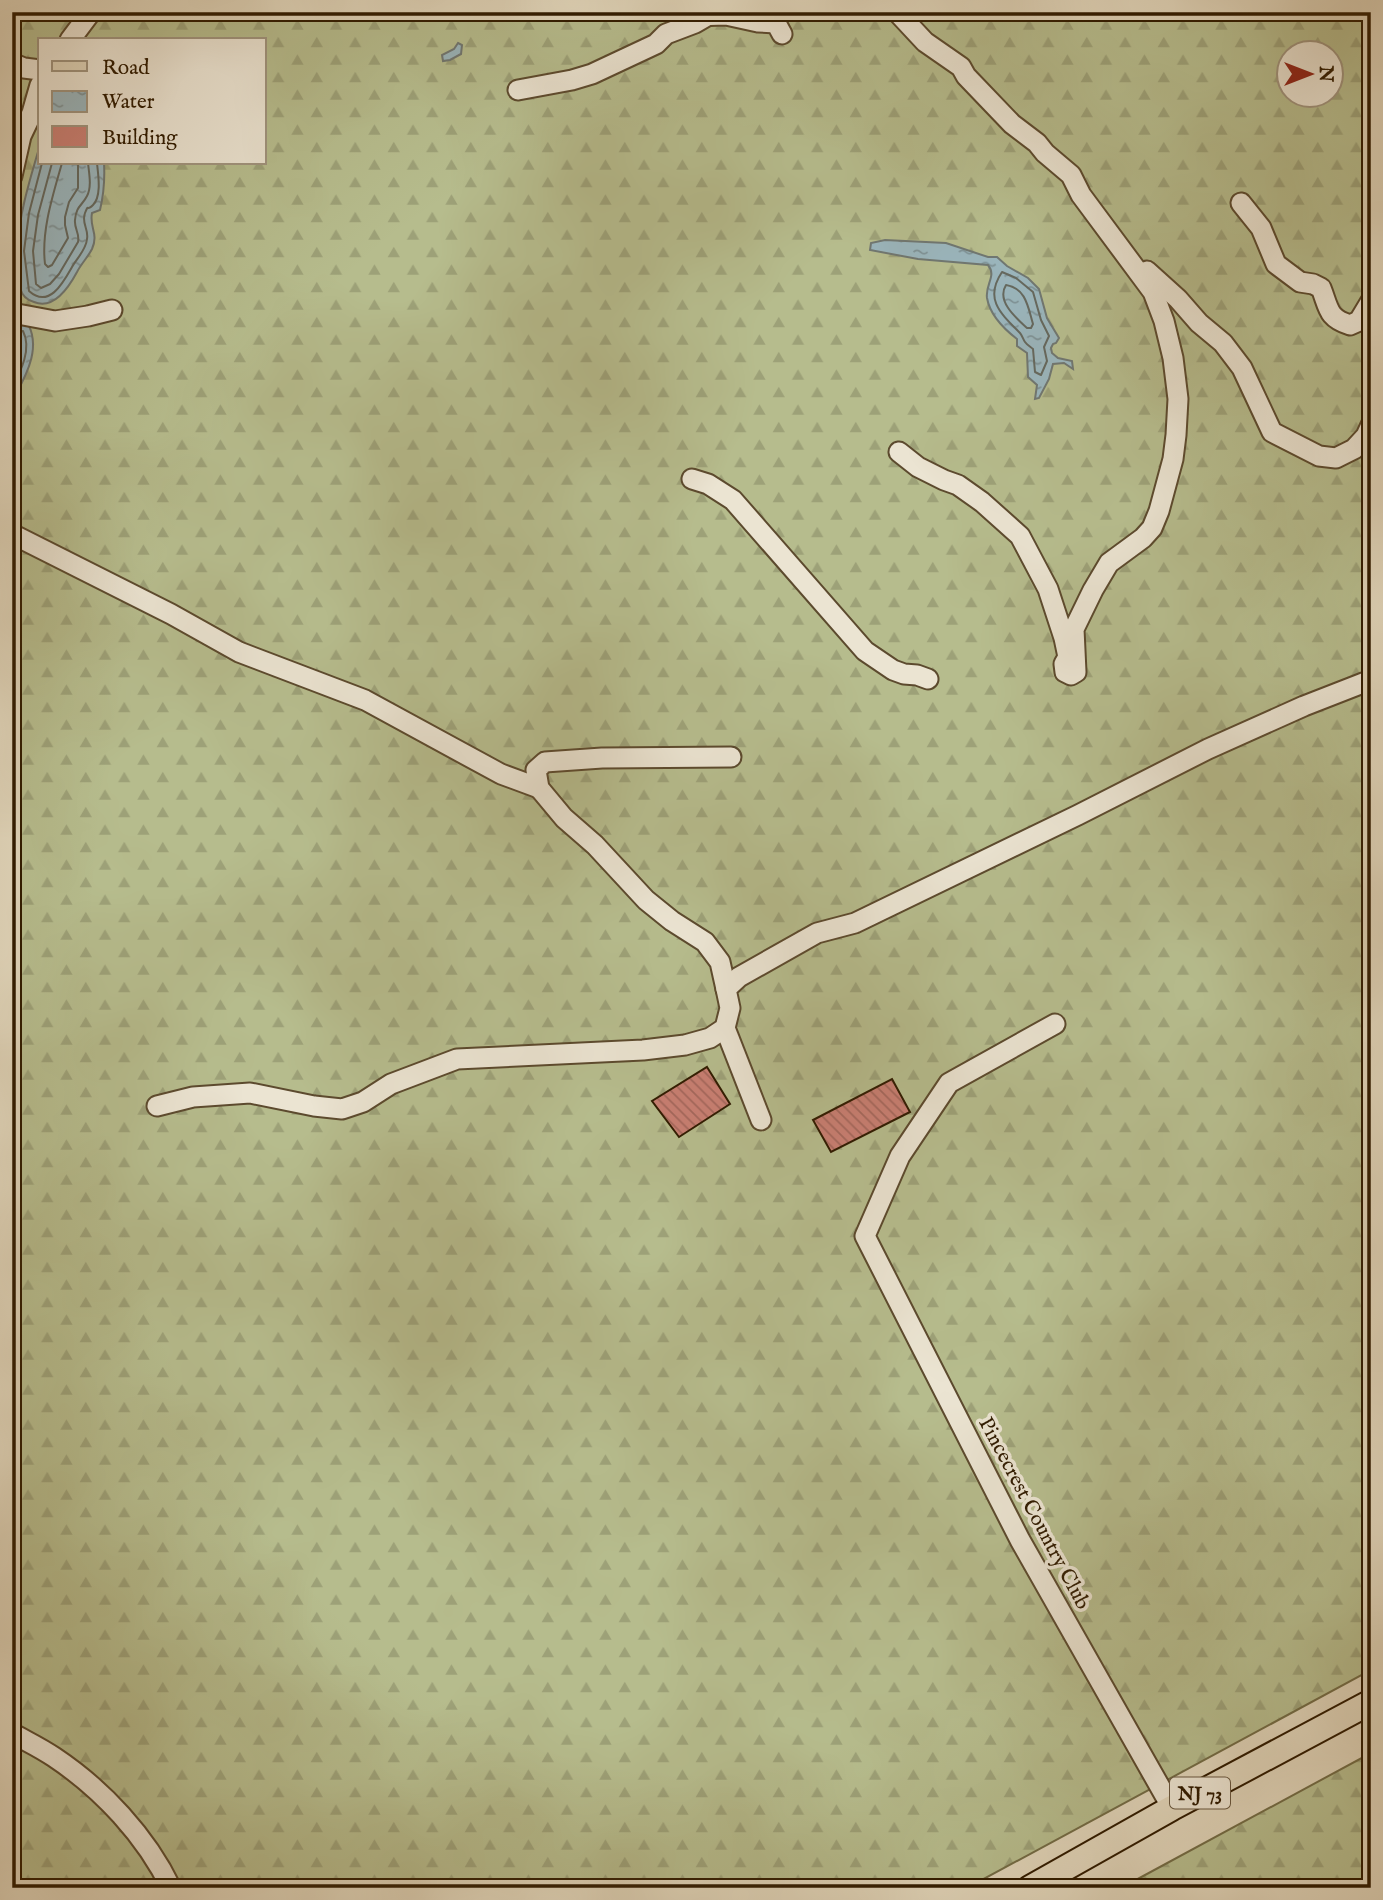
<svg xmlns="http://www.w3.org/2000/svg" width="1383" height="1900" font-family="'IM FELL English',serif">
  <defs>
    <pattern id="forest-firs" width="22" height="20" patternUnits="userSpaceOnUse" patternTransform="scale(1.75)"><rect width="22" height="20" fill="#b6bc8d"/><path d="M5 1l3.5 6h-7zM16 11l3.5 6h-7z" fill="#9da178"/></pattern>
    <pattern id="water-ripples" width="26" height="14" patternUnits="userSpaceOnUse" patternTransform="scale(1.75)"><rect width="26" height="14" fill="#9ab5bc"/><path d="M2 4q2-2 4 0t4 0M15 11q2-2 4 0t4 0" fill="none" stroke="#7e9296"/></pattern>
    <pattern id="building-back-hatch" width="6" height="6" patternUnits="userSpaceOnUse" patternTransform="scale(1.75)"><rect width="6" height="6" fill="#c97f73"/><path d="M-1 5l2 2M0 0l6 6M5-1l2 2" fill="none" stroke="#a4675c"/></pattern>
  </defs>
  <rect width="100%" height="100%" fill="#e0d5ba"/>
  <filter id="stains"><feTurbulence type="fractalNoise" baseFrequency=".00286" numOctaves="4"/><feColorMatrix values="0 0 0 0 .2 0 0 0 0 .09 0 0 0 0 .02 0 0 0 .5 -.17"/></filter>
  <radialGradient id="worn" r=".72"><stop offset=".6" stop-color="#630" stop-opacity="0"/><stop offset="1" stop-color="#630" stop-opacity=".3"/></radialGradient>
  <g fill="url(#forest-firs)" stroke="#736c46" stroke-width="2" fill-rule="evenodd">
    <path d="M12 12H1371V1670L967 1888H12ZM40 40H264V163H40ZM1288 52H1330V94H1288Z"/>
    <path d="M1371 1753V1888H1121Z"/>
  </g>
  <g fill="url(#water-ripples)" stroke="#707771" stroke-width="2">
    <path d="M458 43 462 45 461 54 450 60 443 61 442 55 454 49Z"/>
    <path d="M40 145V163H104C105 180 104 193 100 210L92 213C89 228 99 233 92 249 88 257 81 264 77 272 69 287 54 310 34 302 26 300 22 295 20 288 19 282 20 277 19 271 19 264 17 257 17 250 19 214 30 179 40 145Z"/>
    <path d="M885 240 946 243 988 257H997L1007 266 1028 278 1039 289 1047 318 1059 338 1056 343 1053 344 1051 348 1052 353 1058 358 1072 361 1073 369 1064 363 1053 364 1049 379 1039 398 1035 399 1037 385 1028 377 1027 353 1017 346V339C1004 329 990 315 987 298 985 284 997 276 988 265L918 259 870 250 871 243Z"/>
    <path d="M19 322H27C41 346 28 372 16 394L12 396V331Z"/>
  </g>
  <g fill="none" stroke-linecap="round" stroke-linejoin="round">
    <g stroke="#65685e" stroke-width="2">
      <path d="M42 163 29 213 24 251 29 291C49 309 63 283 72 267 77 258 86 250 87 239 89 229 81 223 85 213 89 203 86 212 93 205 102 196 98 174 97 163"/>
      <path d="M52 163 38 215 33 251 36 284 41 288 50 284 59 274 78 242C80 233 74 229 75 220 76 206 82 206 87 196 92 187 89 173 88 163"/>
      <path d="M62 163C53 195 41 231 45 264L48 267 52 265 68 238 65 225V217L69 202 78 188V163"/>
      <path d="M1002 272 1016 278 1033 292 1041 320 1049 336 1044 347 1047 361 1041 375 1035 372 1033 349C1031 347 1027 345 1025 342 1023 339 1022 335 1020 333 1000 313 984 299 1002 272Z"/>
      <path d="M1006 285C1026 288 1028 307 1033 324L1031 328H1027C1016 318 996 301 1006 285Z"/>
      <path d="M12 333 23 331C32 349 21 371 12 387"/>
    </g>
  </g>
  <g fill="url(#building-back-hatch)" stroke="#301b00" stroke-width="2">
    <path d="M707 1067 730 1104 679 1137 652 1101Z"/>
    <path d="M892 1079 910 1112 831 1152 813 1120Z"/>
  </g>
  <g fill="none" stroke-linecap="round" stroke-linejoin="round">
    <defs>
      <g id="minor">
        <path d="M674 12 693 16 726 15 758 22 776 23 782 34"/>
        <path d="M897 12 925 42 961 67 966 76 1012 124 1037 143 1045 153 1071 175 1081 195 1153 292 1164 321 1173 358 1178 399 1176 435 1173 459 1159 511 1152 528 1143 538 1109 563 1093 590 1074 629 1076 672 1071 675 1065 672 1064 664 1068 657 1064 638 1048 589 1020 536 982 502 958 485 944 480 918 467 899 452"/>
        <path d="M70 40 91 12"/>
        <path d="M12 63 24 68 40 70"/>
        <path d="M518 90 572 80 592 74 656 44 666 34 695 23 707 16"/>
        <path d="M12 176 21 136 32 113 40 85"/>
        <path d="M1241 203 1261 228 1276 264 1300 282 1313 284 1321 288C1329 308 1327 318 1350 325L1359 321 1371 301"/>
        <path d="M1147 271 1178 299 1199 323 1223 343 1242 368 1272 432 1319 456 1336 458 1354 449 1366 436 1371 425"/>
        <path d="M12 313 55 321 88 316 112 310"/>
        <path d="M692 479 708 484 733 500 865 651 893 670 904 674 917 675 928 679"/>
        <path d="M12 534 171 614 239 652 365 700 501 774 539 788"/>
        <path d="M726 989 720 962 705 942 672 921 646 900 595 845 564 818 539 788 536 770 545 762 602 758 731 757"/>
        <path d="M1055 1024 949 1083 900 1156 865 1236 1020 1540 1172 1808"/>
        <path d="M725 1028 761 1120"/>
        <path d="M157 1106 193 1097 250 1093 314 1106 342 1109 363 1102 391 1084 457 1059 643 1050 685 1045 710 1038 725 1028 730 1008 726 989 739 977 817 933 855 923 1078 815 1208 749 1304 706 1363 683 1371 682"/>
        <path d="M12 1733C26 1741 41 1748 54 1757 102 1789 146 1836 171 1888"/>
      </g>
      <path id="major" d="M1030 1888 1172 1808 1371 1702"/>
    </defs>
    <use href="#minor" stroke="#5c4a2e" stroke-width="23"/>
    <use href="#major" stroke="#301b00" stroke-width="28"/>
    <use href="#minor" stroke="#ebe4d2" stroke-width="19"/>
    <use href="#major" stroke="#e0d5ba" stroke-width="24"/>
  </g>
  <g text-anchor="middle" stroke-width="7" stroke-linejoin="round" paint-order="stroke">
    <rect fill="#ebe4d2" stroke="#68573f" stroke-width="2" x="1170" y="1777.5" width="60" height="31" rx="5"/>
    <g font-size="19" font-weight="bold" fill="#301b00">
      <text x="1200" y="1800">NJ 73</text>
    </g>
    <g font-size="21" fill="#301b00" stroke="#ebe4d2">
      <text transform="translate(1035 1513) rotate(62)" y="7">Pincecrest Country Club</text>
    </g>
  </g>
  <rect width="1383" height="1900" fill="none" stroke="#e0d5ba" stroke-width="42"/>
  <rect x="14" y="14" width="1355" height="1872" fill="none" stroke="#301b00" stroke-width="3.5"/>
  <rect x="21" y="21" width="1341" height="1858" fill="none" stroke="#301b00" stroke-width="2"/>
  <rect x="38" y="38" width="228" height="126" fill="#ebe4d2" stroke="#a0947e" stroke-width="2"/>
  <rect x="52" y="61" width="35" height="10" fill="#e0d5ba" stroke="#a0947e" stroke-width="2"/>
  <text x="102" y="74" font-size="21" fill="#301b00">Road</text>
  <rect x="52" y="91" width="35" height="21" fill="url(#water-ripples)" stroke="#a0947e" stroke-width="2"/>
  <text x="102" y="108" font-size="21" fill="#301b00">Water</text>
  <rect x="52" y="126" width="35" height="21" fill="#c97f73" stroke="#a0947e" stroke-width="2"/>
  <text x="102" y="144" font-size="21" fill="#301b00">Building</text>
  <g transform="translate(1310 74) rotate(90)"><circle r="33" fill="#ebe4d2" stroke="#a0947e" stroke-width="2"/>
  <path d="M0-5L12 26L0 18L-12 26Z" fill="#8f2418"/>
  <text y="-10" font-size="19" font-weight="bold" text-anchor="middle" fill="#301b00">N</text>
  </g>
  <rect width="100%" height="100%" filter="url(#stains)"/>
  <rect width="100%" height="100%" fill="url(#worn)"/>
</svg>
